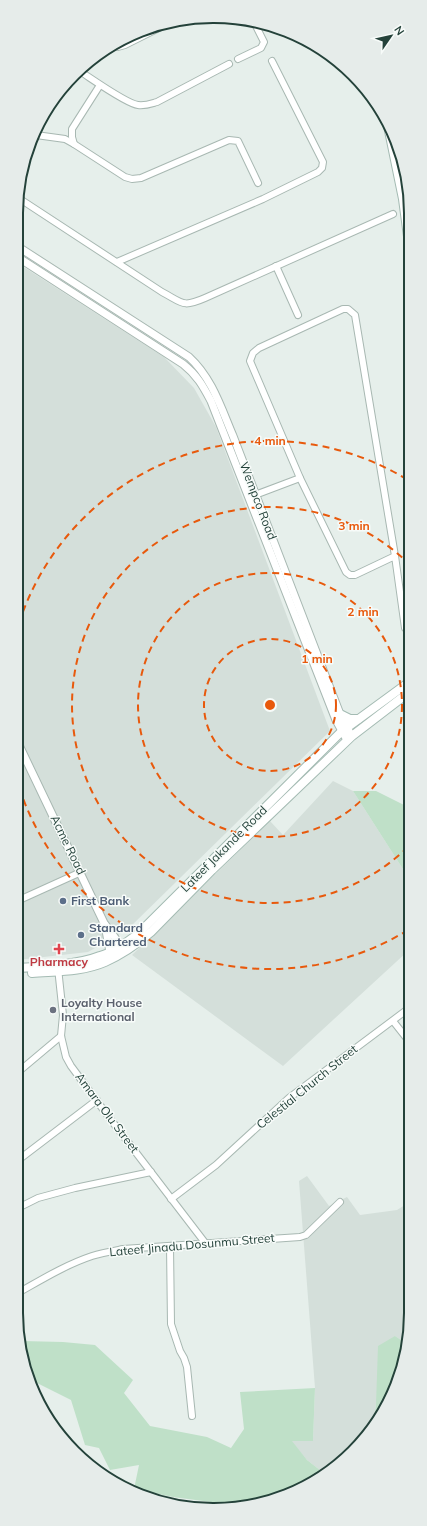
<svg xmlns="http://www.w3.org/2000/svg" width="427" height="1526" font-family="Mulish,sans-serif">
  <rect width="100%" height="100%" fill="#e6efeb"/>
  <g fill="#d4dfda">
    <path d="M19 264 164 357 194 388 216 427 330 731 127 930 88 952 17 960Z"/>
    <path d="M333 781 353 791 408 877V951L283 1066 132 955 270 821 283 835Z"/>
    <path d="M307 1176 329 1206 347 1197 360 1215 397 1210 408 1203 407 1344 395 1336 376 1404 373 1427 334 1469 325 1474 307 1460 291 1441H313L315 1388 299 1181Z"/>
  </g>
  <g fill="#bfe0c8">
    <path d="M353 791H376L408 807V877Z"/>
    <path d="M395 1336 407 1344V1351L378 1422 373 1427 376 1404 378 1346Z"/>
    <path d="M22 1341 63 1342 95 1345 133 1380 124 1393 150 1426 207 1437 231 1448 244 1429 240 1392 315 1388 313 1441H292L307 1460 325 1474 265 1503 241 1506 173 1497 134 1489 139 1465 110 1470 99 1448 85 1445 71 1400 29 1379Z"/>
  </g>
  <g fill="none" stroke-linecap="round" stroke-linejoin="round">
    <defs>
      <g id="minor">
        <path d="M114 45 118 47 125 45 175 20"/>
        <path d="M238 59 261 48 264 42 253 20"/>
        <path d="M81 72C92 79 127 104 138 105 145 106 150 104 157 102L229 64"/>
        <path d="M100 85 72 129V137L74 144 125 177 132 179 141 178 229 140 238 141 258 183"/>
        <path d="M36 135 65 139 74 144"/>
        <path d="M20 199 162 292C183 303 182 308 205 298L393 214"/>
        <path d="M117 262 263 199 318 172 322 168 323 162 272 61"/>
        <path d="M276 266 298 315"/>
        <path d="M255 495 300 478"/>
        <path d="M395 556 355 575H350L346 572 300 478 250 361 253 353 259 348 343 309H348L355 315 395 556 405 628"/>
        <path d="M17 901 81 872"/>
        <path d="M58 968 63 1015 61 1036 66 1057 71 1066 108 1116 206 1244"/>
        <path d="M393 1021 408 1040"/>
        <path d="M17 1073 61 1036"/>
        <path d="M17 1161 97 1100"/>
        <path d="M171 1199 216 1165 289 1098 408 1009"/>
        <path d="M16 1209 38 1198 75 1188 151 1172"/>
        <path d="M170 1246 171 1324 180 1351 184 1358 187 1367 192 1416"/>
        <path d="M16 1294C41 1280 65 1265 92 1256 102 1253 113 1251 123 1249L300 1237 306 1235 340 1202"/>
      </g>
      <g id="tertiary">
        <path d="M20 248 189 357C212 378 221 408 233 436L340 714 350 733"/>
        <path d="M19 258 183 364C197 375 203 386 211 401L336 720 347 740"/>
        <path d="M18 743 104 923 124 950"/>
        <path d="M105 925 110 952 112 955"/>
      </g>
      <g id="secondary">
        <path d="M387 121 403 199 409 244"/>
        <path d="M407 179 409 194"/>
        <path d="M340 714 350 719H358"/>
        <path d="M17 968C43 967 77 965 100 956 114 952 126 943 138 934L341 732 408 683"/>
        <path d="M32 973C56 971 82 972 105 962 121 955 137 944 151 932L212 870 352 736 408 693"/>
      </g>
    </defs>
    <use href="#minor" stroke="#a8b8b2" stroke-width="8"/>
    <use href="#tertiary" stroke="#a8b8b2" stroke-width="9"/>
    <use href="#secondary" stroke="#a4bbb3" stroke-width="10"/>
    <use href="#minor" stroke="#fff" stroke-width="6"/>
    <use href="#tertiary" stroke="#fff" stroke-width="7"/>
    <use href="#secondary" stroke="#fff" stroke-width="8"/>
  </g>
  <g fill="none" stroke="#e8590c" stroke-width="2" stroke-dasharray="7 5">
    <circle cx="270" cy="705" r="66"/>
    <circle cx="270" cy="705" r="132"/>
    <path d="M408 847A198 198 0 1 1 408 563"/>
    <path d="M408 930A264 264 0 0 1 18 784M19 623A264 264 0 0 1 408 480"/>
  </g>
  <g fill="#5c6f8a" stroke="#f7fbf9" stroke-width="1.5">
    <circle cx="63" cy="901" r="4"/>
    <circle cx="81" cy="935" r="4"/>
  </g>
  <path fill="#e0444e" stroke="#f7fbf9" stroke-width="1.5" d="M57 943h4v4h4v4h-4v4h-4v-4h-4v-4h4z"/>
  <circle fill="#6b7280" stroke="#f7fbf9" stroke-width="1.5" cx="53" cy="1010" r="4"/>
  <g text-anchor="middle" stroke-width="3" stroke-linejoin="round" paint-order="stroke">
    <g font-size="12" fill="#24423a" stroke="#f7fbf9">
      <text transform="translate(258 501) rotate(69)" y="4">Wempco Road</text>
      <text transform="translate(68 845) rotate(64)" y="4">Acme Road</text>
      <text transform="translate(224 849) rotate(-45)" y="4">Lateef Jakande Road</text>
      <text transform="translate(307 1087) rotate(-39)" y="4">Celestial Church Street</text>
      <text transform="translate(107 1113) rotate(53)" y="4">Amara Olu Street</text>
      <text transform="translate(192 1245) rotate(-5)" y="4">Lateef Jinadu Dosunmu Street</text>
    </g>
    <g font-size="12" font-weight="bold" fill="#4e5e75" stroke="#f7fbf9" text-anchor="start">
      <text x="71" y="905">First Bank</text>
      <text x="89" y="932">Standard<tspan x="89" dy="14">Chartered</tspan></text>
    </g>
    <g font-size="12" font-weight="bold" fill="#be3a42" stroke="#f7fbf9">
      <text x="59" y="966">Pharmacy</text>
    </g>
    <g font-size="12" font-weight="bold" fill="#5b616d" stroke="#f7fbf9" text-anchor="start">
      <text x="61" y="1007">Loyalty House<tspan x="61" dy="14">International</tspan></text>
    </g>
  </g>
  <path d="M0 0H427V1526H0ZM213 23H214A190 190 0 0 1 404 213V1313A190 190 0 0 1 214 1503H213A190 190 0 0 1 23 1313V213A190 190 0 0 1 213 23Z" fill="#e6ecea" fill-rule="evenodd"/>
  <path fill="none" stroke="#24423a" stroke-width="2" d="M213 23H214A190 190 0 0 1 404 213V1313A190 190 0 0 1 214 1503H213A190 190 0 0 1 23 1313V213A190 190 0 0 1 213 23Z"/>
  <circle cx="270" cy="705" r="6" fill="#e8590c" stroke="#f7fbf9" stroke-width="2"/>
  <g font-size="12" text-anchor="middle" font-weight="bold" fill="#e8590c" stroke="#f7fbf9" stroke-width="3" stroke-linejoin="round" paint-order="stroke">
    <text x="270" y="445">4 min</text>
    <text x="354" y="530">3 min</text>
    <text x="363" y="616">2 min</text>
    <text x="317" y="663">1 min</text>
  </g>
  <g transform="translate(391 36) rotate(56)" stroke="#f7fbf9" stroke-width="3" paint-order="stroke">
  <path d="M0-3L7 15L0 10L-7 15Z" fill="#24423a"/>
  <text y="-6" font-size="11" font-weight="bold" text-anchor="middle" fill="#24423a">N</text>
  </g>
</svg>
